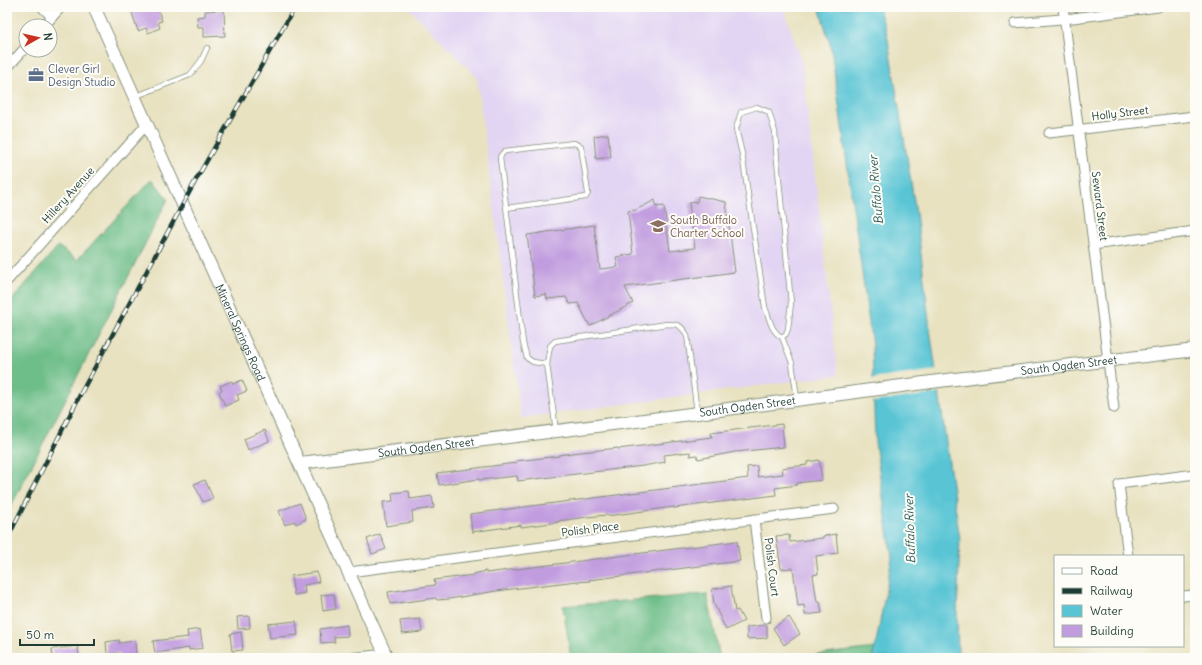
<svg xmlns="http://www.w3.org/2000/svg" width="1202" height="665" font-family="Delius,sans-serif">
  <rect width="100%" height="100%" fill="#fdfcf7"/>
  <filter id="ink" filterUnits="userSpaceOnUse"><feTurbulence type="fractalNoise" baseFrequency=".025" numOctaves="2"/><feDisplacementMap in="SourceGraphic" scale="8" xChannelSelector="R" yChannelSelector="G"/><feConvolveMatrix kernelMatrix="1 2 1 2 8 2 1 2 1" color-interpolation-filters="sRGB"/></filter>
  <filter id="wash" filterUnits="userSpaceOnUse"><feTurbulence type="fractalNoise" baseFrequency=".012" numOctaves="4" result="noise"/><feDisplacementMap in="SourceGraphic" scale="16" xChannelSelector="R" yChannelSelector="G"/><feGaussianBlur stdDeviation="0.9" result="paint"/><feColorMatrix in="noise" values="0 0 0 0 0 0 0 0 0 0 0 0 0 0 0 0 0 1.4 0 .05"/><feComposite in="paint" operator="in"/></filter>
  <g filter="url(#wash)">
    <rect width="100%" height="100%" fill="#e8e2c1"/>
    <path fill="#e2d4f3" d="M408 7H783L802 62 838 375 521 418 477 77Z"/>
    <g fill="#6ebe89" stroke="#467e5e">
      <path d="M152 179 168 199 7 514V306L58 246 77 260Z"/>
      <path d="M707 594 720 658H571L563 606Z"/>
      <path d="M875 648 872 658H792Z"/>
    </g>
    <path fill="#59c4d4" stroke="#3c8084" d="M819 7H878L887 34 916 213 930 329 960 540 957 614 958 658H872L875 648 892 558 875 442 872 345 831 47Z"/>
    <path fill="#e8e2c1" d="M937 370 940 393 872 402 871 379Z"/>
    <g id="blocks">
      <g fill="#c19cdf">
        <path d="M130 7H157L162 21 158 22 160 28 148 33 146 28 138 31Z"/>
        <path d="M224 10 225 36 204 37V27H198L197 17 205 16V11Z"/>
        <path d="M608 134 611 157 596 159 594 136Z"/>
        <path d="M698 196 726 202 735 272 625 287 633 303 590 326 578 303 570 304 566 297 547 299 546 294 535 296 527 235 594 225 600 269 618 267 616 257 633 254 628 211 636 210 655 200 656 207 664 206 670 251 695 248 689 203 697 202Z"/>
        <path d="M242 380 247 391 237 395 239 400 225 406 219 392 222 390 220 386 232 381 233 384Z"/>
        <path d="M782 424 784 447 735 452 698 459 697 455 690 456V452L664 455 665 462 643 466 518 481 517 476 479 480V479L439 485 437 473 516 463V461L559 456V455L572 453 618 448V449L712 437 711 433Z"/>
        <path d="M265 430 269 441 248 450 244 439Z"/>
        <path d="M819 460 822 480 797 483V485L775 488 776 495 674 508V507L607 516V515L587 517 558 521 559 522 521 527V525L472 532 470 514 748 478 747 467 757 466 758 477 783 474 782 468 807 465V462Z"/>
        <path d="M205 480 213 498 203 502 194 484Z"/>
        <path d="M409 491 410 499 432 496 434 508 412 511 413 522 386 526 383 502 393 501 392 493Z"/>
        <path d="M300 503 306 519 296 524 294 521 285 525 279 511Z"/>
        <path d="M380 534 386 549 372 554 367 539Z"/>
        <path d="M836 534 838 553 816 556 818 574 813 575 817 602H820L822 613 805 615 804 605 798 606 793 568 781 569 776 536 789 535 790 542 823 538V536Z"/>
        <path d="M737 541 740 561 589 580 590 581 577 582V581L496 591 449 599 437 600 436 598 390 604 388 592 435 585 434 580 474 575 473 574 486 571V573Z"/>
        <path d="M317 572 319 582 304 585 305 593 294 595 291 576Z"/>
        <path d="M731 586 735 611 738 610 744 621 726 630 714 604 712 589Z"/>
        <path d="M334 594 336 609 323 611 321 595Z"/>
        <path d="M249 616 250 628 238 629 237 617Z"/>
        <path d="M789 617 800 634 784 645 773 628Z"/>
        <path d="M420 619 422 632 402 634 400 621Z"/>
        <path d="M296 621 298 635 270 638 268 624Z"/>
        <path d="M347 625 348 636 334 637 335 642 321 643 320 629Z"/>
        <path d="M767 625V638L747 639V627Z"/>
        <path d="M200 629 203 648 189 650V648L155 653 153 641 188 637 187 631Z"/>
        <path d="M241 632 243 650 232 651 230 634Z"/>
        <path d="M119 640V643L135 641 136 656H131V658H120L119 653 107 654 106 642Z"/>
        <path d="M78 646 79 658H53L52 649Z"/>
      </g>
    </g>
  </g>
  <g filter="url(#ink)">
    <use href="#blocks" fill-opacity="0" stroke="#84907a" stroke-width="1"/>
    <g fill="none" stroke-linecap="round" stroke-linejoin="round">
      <defs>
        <g id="service">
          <path d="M134 97 190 75 201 61 207 48"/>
          <path d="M506 208 586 197 588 193 581 146 574 143 505 151 501 155 500 158 523 343 527 358 533 362 547 364"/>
          <path d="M782 337 786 334 788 329 791 303 777 160 775 132 769 112 757 107 741 112 736 129 742 154 765 307C769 317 771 332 782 337L792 363 797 398"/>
          <path d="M556 431 547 364 550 346 555 341 667 324C678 324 681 325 687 335L697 412"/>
        </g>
        <g id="minor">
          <path d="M42 7 52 17"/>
          <path d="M1063 7 1114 408"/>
          <path d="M1015 23 1073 18 1158 7"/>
          <path d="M44 26 61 7"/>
          <path d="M7 68 26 47"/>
          <path d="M1049 133 1195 116"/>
          <path d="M1093 245 1195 231"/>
          <path d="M7 281 147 124"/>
          <path d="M754 519 766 618"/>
          <path d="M1128 556 1119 484 1195 474"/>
          <path d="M349 572 834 509"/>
          <path d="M1183 596 1195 595"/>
          <path d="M349 658 386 654"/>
        </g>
        <g id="tertiary">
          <path id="s1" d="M94 7 387 658"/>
          <path id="s2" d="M301 463 660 418 939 381 1195 350"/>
        </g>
      </defs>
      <use href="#service" stroke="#84907a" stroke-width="6"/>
      <use href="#minor" stroke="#84907a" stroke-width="11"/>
      <use href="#tertiary" stroke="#84907a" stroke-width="14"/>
      <use href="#service" stroke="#fff" stroke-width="4.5"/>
      <use href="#minor" stroke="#fff" stroke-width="9"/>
      <use href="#tertiary" stroke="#fff" stroke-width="12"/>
      <defs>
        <path id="rail" d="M7 539 81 393 197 178 295 7"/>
      </defs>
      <use href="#rail" stroke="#1f3d34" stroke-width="4.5"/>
      <use href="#rail" stroke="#fdfcf7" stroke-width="3" stroke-dasharray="9" stroke-linecap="butt"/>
    </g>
  </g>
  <defs>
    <symbol id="office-bare" viewBox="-9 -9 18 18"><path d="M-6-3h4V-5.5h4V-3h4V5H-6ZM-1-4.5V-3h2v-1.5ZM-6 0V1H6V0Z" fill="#5c6f8a" stroke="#fdfcf7" stroke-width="2.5" paint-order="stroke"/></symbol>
    <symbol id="school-bare" viewBox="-9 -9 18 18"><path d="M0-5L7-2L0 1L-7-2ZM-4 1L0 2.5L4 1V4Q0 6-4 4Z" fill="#8d6e63" stroke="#fdfcf7" stroke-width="2.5" paint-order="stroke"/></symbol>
  </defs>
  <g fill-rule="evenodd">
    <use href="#office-bare" x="25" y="64" width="22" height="22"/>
    <use href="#school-bare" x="647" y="215" width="22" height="22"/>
  </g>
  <g text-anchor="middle" stroke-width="4" stroke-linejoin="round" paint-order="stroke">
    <g font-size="11" fill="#4e5e75" stroke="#fdfcf7" text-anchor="start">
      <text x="48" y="73">Clever Girl<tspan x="48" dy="13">Design Studio</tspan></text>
    </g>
    <g font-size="11" fill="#1f3d34" stroke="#fdfcf7">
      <text transform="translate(1120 113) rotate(-7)" y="4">Holly Street</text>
      <text transform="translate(68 195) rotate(-48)" y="4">Hillery Avenue</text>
      <text transform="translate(1100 206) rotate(83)" y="4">Seward Street</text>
      <text dy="4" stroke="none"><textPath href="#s1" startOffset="357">Mineral Springs Road</textPath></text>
      <text dy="4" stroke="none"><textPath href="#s2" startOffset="774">South Ogden Street</textPath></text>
      <text dy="4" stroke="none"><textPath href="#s2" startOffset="450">South Ogden Street</textPath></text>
      <text dy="4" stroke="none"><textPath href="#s2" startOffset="126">South Ogden Street</textPath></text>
      <text transform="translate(590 529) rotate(-7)" y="4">Polish Place</text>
      <text transform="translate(772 567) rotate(83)" y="4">Polish Court</text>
    </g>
    <g font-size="11" fill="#785e54" stroke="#fdfcf7" text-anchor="start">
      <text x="670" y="224">South Buffalo<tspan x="670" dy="13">Charter School</tspan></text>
    </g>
    <g font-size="12" font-style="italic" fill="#2e5f5c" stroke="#fdfcf7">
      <text transform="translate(876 190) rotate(-95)" y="4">Buffalo River</text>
      <text transform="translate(910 529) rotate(-92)" y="4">Buffalo River</text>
    </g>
  </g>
  <rect width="1202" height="665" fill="none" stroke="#fdfcf7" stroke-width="24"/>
  <rect x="1054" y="555" width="130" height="92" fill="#fdfcf7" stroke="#a4b0a9"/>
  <rect x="1062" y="568" width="20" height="6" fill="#ffffff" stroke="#a4b0a9"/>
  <text x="1090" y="575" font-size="12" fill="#1f3d34">Road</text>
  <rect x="1062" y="588" width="20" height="6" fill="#1f3d34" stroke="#a4b0a9"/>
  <text x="1090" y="595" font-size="12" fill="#1f3d34">Railway</text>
  <rect x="1062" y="605" width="20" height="12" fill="#59c4d4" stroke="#a4b0a9"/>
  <text x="1090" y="615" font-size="12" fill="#1f3d34">Water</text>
  <rect x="1062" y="625" width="20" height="12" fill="#c19cdf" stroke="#a4b0a9"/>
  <text x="1090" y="635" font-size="12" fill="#1f3d34">Building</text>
  <g transform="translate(38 38) rotate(82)"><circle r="19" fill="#fdfcf7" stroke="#a4b0a9"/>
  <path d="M0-3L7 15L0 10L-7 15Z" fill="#c8321e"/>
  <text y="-6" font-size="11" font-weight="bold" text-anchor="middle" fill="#1f3d34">N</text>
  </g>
  <path d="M20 639v6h74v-6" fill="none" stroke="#1f3d34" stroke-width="2"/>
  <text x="26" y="639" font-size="12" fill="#1f3d34" stroke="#fdfcf7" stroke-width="3" paint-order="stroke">50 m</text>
</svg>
